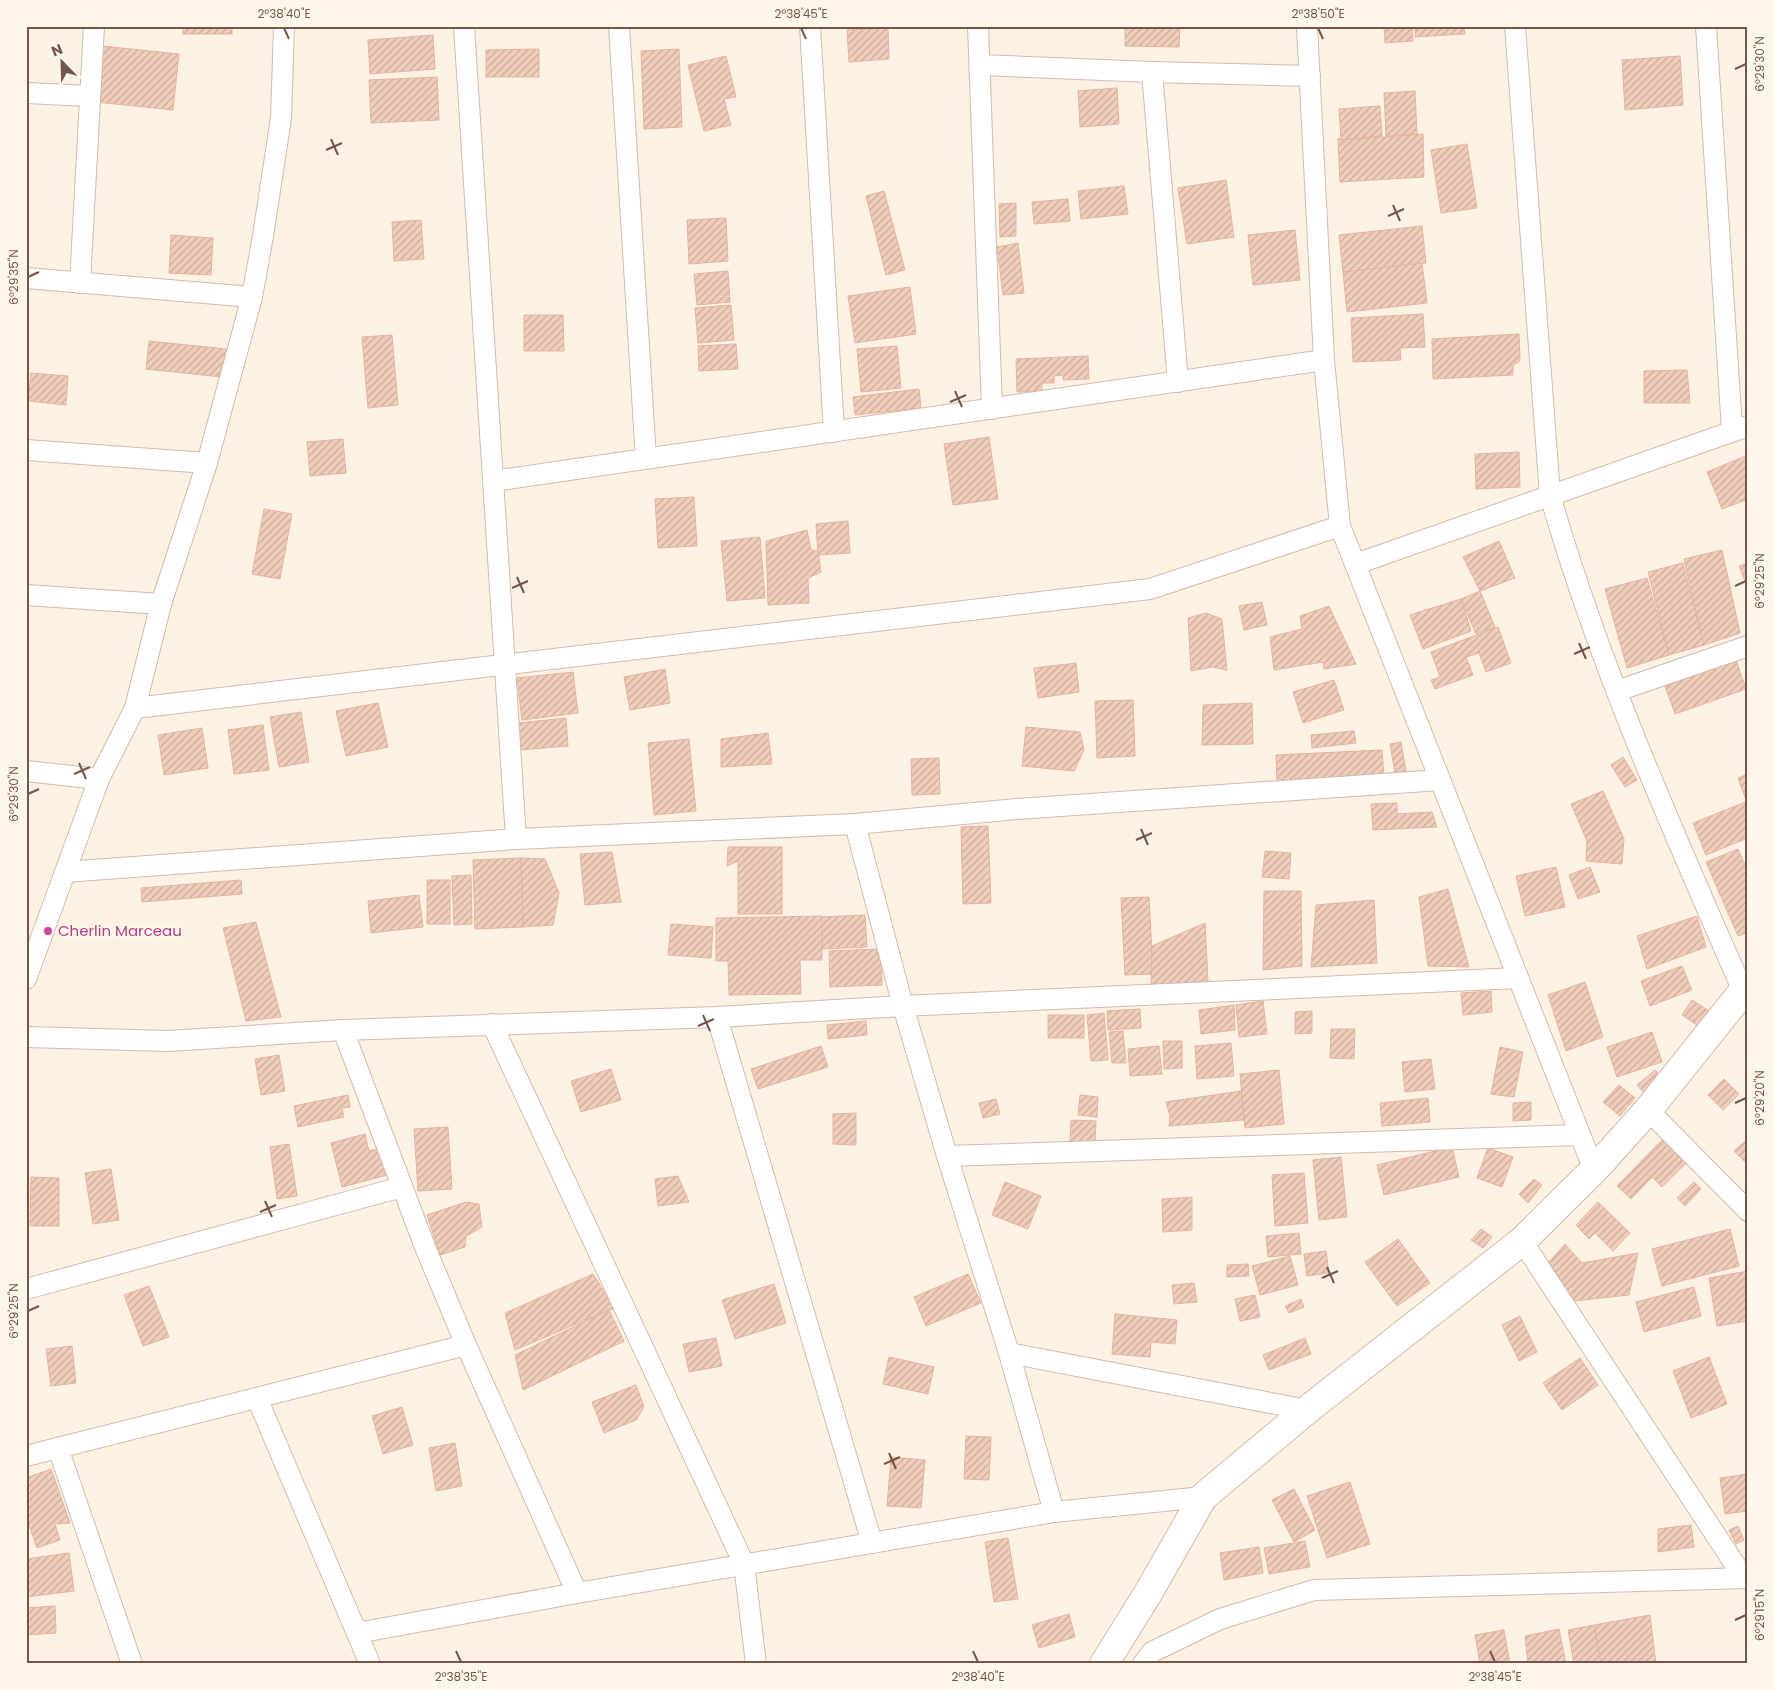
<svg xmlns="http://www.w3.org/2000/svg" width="1774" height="1690" font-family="Poppins,sans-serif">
  <defs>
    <pattern id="building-hatch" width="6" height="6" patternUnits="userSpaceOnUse" patternTransform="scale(1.25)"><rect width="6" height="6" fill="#f1cebc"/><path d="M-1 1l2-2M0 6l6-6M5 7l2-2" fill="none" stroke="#c8aa9b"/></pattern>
  </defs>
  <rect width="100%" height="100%" fill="#fcf2e4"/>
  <g fill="url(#building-hatch)" stroke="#e4b49d">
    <rect x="183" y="26" width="49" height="8"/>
    <path d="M1125 26H1180L1179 47 1125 46Z"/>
    <path d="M1384 26H1412L1413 41 1385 43Z"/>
    <path d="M1415 26H1464L1465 34 1415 37Z"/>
    <path d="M888 28 889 59 849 62 847 30Z"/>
    <path d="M433 35 435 69 370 74 368 40Z"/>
    <path d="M102 46 179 54 173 110 96 102Z"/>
    <path d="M539 49V77H486V50Z"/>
    <path d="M679 49 682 127 644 129 641 51Z"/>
    <path d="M726 56 736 97 724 99 731 125 704 131 688 65Z"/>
    <path d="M1680 56 1683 105 1625 110 1622 60Z"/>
    <path d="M437 77 439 120 371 123 369 80Z"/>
    <path d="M1117 88 1119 124 1080 127 1078 91Z"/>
    <path d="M1415 91 1417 134 1386 136 1384 93Z"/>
    <path d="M1380 106 1382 136 1341 140 1339 109Z"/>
    <path d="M1423 134 1424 177 1340 182 1338 138 1341 140Z"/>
    <path d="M1467 144 1477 208 1441 213 1431 150Z"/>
    <path d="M1226 180 1234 237 1187 244 1178 188Z"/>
    <path d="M1124 186 1128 214 1081 219 1078 191Z"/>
    <path d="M884 191 905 270 886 275 866 196Z"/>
    <path d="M1068 199 1070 221 1034 224 1032 202Z"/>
    <path d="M1016 203V236L1000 237 999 204Z"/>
    <path d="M726 218 728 261 689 264 687 220Z"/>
    <path d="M421 220 424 259 394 261 392 222Z"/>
    <path d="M1422 226 1426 263 1343 272 1339 235Z"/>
    <path d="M1295 230 1300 280 1253 285 1248 235Z"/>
    <path d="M171 235 213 238 211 275 169 273Z"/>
    <path d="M1018 243 1024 293 1003 295 997 247Z"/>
    <path d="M1422 263 1427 303 1347 312 1343 272Z"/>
    <path d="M728 271 730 302 697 305 694 274Z"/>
    <path d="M910 287 916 334 855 343 848 296Z"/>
    <path d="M731 305 734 340 698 343 695 308Z"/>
    <path d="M1423 314 1425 347 1400 348 1401 360 1353 362 1351 318Z"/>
    <path d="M524 315H563L564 351H524Z"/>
    <path d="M1519 334 1520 361 1513 365V375L1433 379 1432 339Z"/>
    <path d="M392 335 398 405 368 408 362 337Z"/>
    <path d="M149 341 226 349 222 377 146 369Z"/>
    <path d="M736 344 738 369 699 371 698 346Z"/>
    <path d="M897 346 901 388 861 392 857 349Z"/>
    <path d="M1088 356 1089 379 1063 380V375L1054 376V383H1042V391L1017 392 1016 359Z"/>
    <path d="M1687 370 1690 403H1644V371Z"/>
    <path d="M31 373 68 376 66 405 28 401Z"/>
    <path d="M919 389 921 408 855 415 853 397Z"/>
    <path d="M989 437 998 499 953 505 944 444Z"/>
    <path d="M343 439 346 473 310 476 307 442Z"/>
    <path d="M1519 452 1520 487 1476 489 1475 454Z"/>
    <path d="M1748 455V499L1722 509 1707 472Z"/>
    <path d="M694 497 697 546 658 548 655 499Z"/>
    <path d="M264 509 292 514 280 579 252 574Z"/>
    <path d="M848 521 850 553 818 555 816 524Z"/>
    <path d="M807 530 811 550 818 551 821 572 808 578 809 603 768 605 766 541Z"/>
    <path d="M760 537 765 598 727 601 721 541Z"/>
    <path d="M1499 541 1515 578 1480 591 1463 557Z"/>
    <path d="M1722 550 1740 633 1704 645 1684 559Z"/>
    <path d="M1683 563 1704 645 1669 655 1648 572Z"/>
    <path d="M1748 563V589L1739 566Z"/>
    <path d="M1647 578 1669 655 1627 668 1605 589Z"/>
    <path d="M1480 591 1495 627 1476 634 1461 599Z"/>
    <path d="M1461 599 1471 631 1423 649 1410 615Z"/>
    <path d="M1262 602 1267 625 1244 630 1239 606Z"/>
    <path d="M1329 606 1356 664 1324 669 1323 662 1274 670 1270 637 1302 629 1300 616Z"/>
    <path d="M1206 613 1222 619 1227 670 1212 667 1191 671 1188 618Z"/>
    <path d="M1498 627 1511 663 1486 672 1479 653 1466 657 1473 675 1435 689 1431 680 1440 677 1431 652Z"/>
    <path d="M1736 660 1746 689 1675 714 1665 686Z"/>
    <path d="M1076 663 1079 692 1038 698 1034 668Z"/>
    <path d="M665 669 670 703 630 710 624 677Z"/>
    <path d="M573 672 578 713 522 720 517 678Z"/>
    <path d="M1334 680 1344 710 1303 723 1293 692Z"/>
    <path d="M1133 700 1135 756 1097 758 1095 701Z"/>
    <path d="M378 703 388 747 346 756 336 711Z"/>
    <path d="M1252 703 1253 744 1202 745 1203 705Z"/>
    <path d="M301 712 309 762 279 767 270 717Z"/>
    <path d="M566 718 568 746 520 750 518 723Z"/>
    <path d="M263 725 269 770 234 774 228 730Z"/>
    <path d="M1026 727 1080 732 1084 750 1074 771 1022 766Z"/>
    <path d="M202 728 208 768 164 775 158 735Z"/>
    <path d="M1354 731 1356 743 1312 748 1311 735Z"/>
    <path d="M768 733 772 764 721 767V739Z"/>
    <path d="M689 739 696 811 654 815 648 743Z"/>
    <path d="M1401 742 1406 771 1395 773 1390 744Z"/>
    <path d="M1382 750 1384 776 1277 782 1276 755Z"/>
    <path d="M1623 757 1637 780 1625 787 1611 765Z"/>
    <path d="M939 758 940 794 912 795 911 759Z"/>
    <path d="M1748 774V796L1745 797 1738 778Z"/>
    <path d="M1603 791 1624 839 1622 864 1586 861 1587 841 1571 804Z"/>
    <path d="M1748 801V838L1706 855 1693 823Z"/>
    <path d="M1397 803V814L1432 812 1437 827 1373 830 1371 804Z"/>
    <path d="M988 826 991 903 963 904 961 827Z"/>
    <path d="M728 847H782V914H738V861L727 866Z"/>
    <path d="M1738 849 1748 872V932L1738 936 1706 862Z"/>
    <path d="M1265 851 1291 853 1289 879 1262 877Z"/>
    <path d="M612 852 621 902 585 905 580 854Z"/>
    <path d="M521 858 545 859 559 893 553 925 523 927Z"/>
    <path d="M521 858 523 927 475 929 473 860Z"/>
    <path d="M1556 867 1565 907 1525 916 1516 876Z"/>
    <path d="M1590 867 1600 892 1578 899 1569 875Z"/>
    <path d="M471 875 472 924 454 925 452 876Z"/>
    <path d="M241 880 242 894 142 902 141 888Z"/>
    <rect x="427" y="880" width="23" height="44"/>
    <path d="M1448 889 1469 967 1428 966 1419 897Z"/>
    <path d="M1264 891H1301L1302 966 1263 970Z"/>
    <path d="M419 895 423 927 371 933 368 901Z"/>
    <path d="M1149 897 1153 974 1125 975 1121 898Z"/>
    <path d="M1374 900 1377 963 1311 967 1316 905Z"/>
    <path d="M865 915 867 947 822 949 821 917Z"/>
    <path d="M822 916V960H800L801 994 729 995 728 961H716V918Z"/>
    <path d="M1697 916 1706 947 1647 969 1637 936Z"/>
    <path d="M256 922 281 1017 246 1021 223 928Z"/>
    <path d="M1205 923 1208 981 1151 987 1152 946Z"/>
    <path d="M671 924 713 927 711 958 668 955Z"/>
    <path d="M881 949 882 985 830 987 829 951Z"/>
    <path d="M1682 966 1692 990 1650 1006 1641 981Z"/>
    <path d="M1585 982 1603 1037 1566 1051 1548 995Z"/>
    <path d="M1491 991 1492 1012 1463 1015 1461 993Z"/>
    <path d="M1692 1000 1714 1014 1704 1030 1682 1015Z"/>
    <path d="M1263 1001 1267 1034 1239 1037 1236 1005Z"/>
    <path d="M1234 1005 1235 1030 1201 1034 1199 1010Z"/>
    <path d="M1140 1009 1141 1028 1108 1030 1107 1011Z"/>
    <path d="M1312 1011V1033L1295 1034V1012Z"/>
    <path d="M1104 1013 1108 1060 1091 1061 1087 1015Z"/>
    <rect x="1048" y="1015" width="36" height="23"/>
    <path d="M866 1021 867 1035 828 1039 827 1025Z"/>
    <path d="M1331 1029H1355L1354 1059 1330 1058Z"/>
    <path d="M1123 1031 1126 1063H1112L1109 1032Z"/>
    <path d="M1652 1032 1662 1062 1617 1077 1607 1047Z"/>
    <path d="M1163 1041H1182V1068L1164 1069Z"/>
    <path d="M1231 1043 1234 1076 1197 1079 1195 1046Z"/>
    <path d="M821 1046 828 1067 758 1089 751 1069Z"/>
    <path d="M1159 1046 1162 1074 1130 1076 1128 1049Z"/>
    <path d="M1500 1047 1523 1052 1514 1097 1491 1094Z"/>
    <path d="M279 1055 285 1091 261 1095 255 1059Z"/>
    <path d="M1431 1059 1435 1089 1405 1092 1402 1062Z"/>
    <path d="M611 1069 621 1100 581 1112 571 1081Z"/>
    <path d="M1279 1070 1284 1124 1245 1128 1240 1074Z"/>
    <path d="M1655 1070 1658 1073 1644 1093 1637 1085Z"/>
    <path d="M1724 1079 1739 1094 1723 1110 1708 1095Z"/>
    <path d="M1619 1085 1635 1098 1620 1116 1603 1102Z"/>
    <path d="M1241 1091 1244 1120 1169 1126 1170 1116 1166 1102Z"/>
    <path d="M348 1095 350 1107 342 1108 344 1117 298 1127 294 1106Z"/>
    <path d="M1080 1095 1098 1097 1097 1117 1078 1115Z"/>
    <path d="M1428 1098 1430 1122 1382 1126 1380 1103Z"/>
    <path d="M996 1099 1000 1114 983 1118 979 1103Z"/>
    <path d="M1531 1102V1120L1513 1121V1103Z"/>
    <path d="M856 1113V1145L833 1144V1114Z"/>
    <path d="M1071 1120 1096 1121 1095 1143 1070 1142Z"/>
    <path d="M448 1127 452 1189 418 1191 414 1129Z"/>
    <path d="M365 1134 369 1151 380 1148 387 1175 342 1187 331 1143Z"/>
    <path d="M1663 1139 1686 1163 1662 1187 1652 1177 1631 1199 1617 1186Z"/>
    <path d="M1748 1139V1165L1734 1151Z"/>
    <path d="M289 1144 297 1196 277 1199 270 1147Z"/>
    <path d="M1452 1147 1459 1177 1384 1195 1377 1165Z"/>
    <path d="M1488 1148 1513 1157 1502 1187 1477 1178Z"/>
    <path d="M1341 1157 1347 1217 1319 1220 1313 1160Z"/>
    <path d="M111 1169 119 1220 93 1224 85 1173Z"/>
    <path d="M1304 1173 1308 1223 1275 1226 1272 1175Z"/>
    <path d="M678 1176 689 1202 658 1206 655 1179Z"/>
    <path d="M31 1177 59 1178V1226H30Z"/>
    <path d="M1534 1179 1542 1185 1528 1203 1519 1194Z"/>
    <path d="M1005 1182 1041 1196 1028 1229 992 1215Z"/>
    <path d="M1694 1182 1701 1189 1685 1206 1677 1198Z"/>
    <path d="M1192 1197V1230L1163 1232 1162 1199Z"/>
    <path d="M466 1202 479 1204 482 1227 466 1236 465 1247 440 1255 427 1215Z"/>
    <path d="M1598 1202 1630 1233 1613 1251 1595 1233 1589 1239 1576 1225Z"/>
    <path d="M1481 1229 1492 1237 1483 1248 1471 1240Z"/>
    <path d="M1730 1229 1739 1266 1662 1286 1652 1249Z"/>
    <path d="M1299 1233 1301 1254 1268 1257 1266 1236Z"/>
    <path d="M1398 1239 1430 1283 1397 1306 1365 1262Z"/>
    <path d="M1565 1244 1582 1263 1638 1253 1629 1295 1574 1301 1549 1262Z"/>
    <path d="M1326 1251 1329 1273 1307 1276 1304 1254Z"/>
    <path d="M1290 1256 1298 1285 1260 1295 1252 1266Z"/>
    <path d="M1248 1264 1249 1276 1227 1277V1265Z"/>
    <path d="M1748 1271V1321L1717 1326 1709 1278Z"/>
    <path d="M593 1274 615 1309 609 1310 515 1350 505 1313Z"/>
    <path d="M968 1274 981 1303 926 1326 914 1297Z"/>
    <path d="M1194 1283 1197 1302 1174 1304 1172 1285Z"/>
    <path d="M774 1284 786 1323 735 1339 722 1300Z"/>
    <path d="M149 1286 169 1337 143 1346 124 1295Z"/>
    <path d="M1694 1287 1701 1316 1644 1332 1636 1302Z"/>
    <path d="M1255 1295 1260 1317 1240 1321 1235 1299Z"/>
    <path d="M1301 1299 1304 1307 1289 1313 1285 1306Z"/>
    <path d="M609 1310 624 1341 523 1390 515 1355Z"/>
    <path d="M1115 1314 1177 1320 1175 1344 1151 1342 1150 1357 1112 1354Z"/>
    <path d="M1520 1316 1537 1352 1519 1361 1502 1325Z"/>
    <path d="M716 1338 722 1366 689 1372 683 1344Z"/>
    <path d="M1305 1338 1311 1354 1269 1370 1263 1355Z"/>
    <path d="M72 1346 76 1383 51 1386 46 1349Z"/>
    <path d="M889 1357 934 1367 928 1394 883 1384Z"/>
    <path d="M1709 1357 1727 1404 1691 1418 1673 1371Z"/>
    <path d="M1580 1358 1598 1385 1562 1410 1543 1383Z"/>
    <path d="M636 1385 644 1407 636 1420 604 1433 592 1402Z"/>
    <path d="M402 1407 413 1445 383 1454 372 1416Z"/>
    <path d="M966 1436 991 1437 989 1480 964 1479Z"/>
    <path d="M455 1443 462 1486 436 1491 429 1448Z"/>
    <path d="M891 1457 925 1460 921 1508 887 1506Z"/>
    <path d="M51 1469 70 1523 55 1524 60 1540 37 1548 26 1517V1478Z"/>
    <path d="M1748 1474V1511L1725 1514 1720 1478Z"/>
    <path d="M1350 1482 1370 1544 1327 1558 1307 1496Z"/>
    <path d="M1294 1489 1315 1530 1294 1542 1272 1500Z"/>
    <path d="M1691 1525 1694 1547 1658 1552V1529Z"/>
    <path d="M1738 1526 1744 1540 1736 1544 1729 1530Z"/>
    <path d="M1008 1538 1018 1599 994 1602 985 1542Z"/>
    <path d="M1305 1541 1310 1567 1269 1574 1264 1548Z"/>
    <path d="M1259 1547 1263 1573 1224 1580 1220 1553Z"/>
    <path d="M69 1553 74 1591 26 1597V1559Z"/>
    <path d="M55 1606 56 1633 26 1635V1608Z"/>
    <path d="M1069 1614 1075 1637 1039 1648 1032 1625Z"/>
    <path d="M1650 1615 1656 1664H1601L1594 1625Z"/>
    <path d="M1594 1625 1601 1664H1574L1568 1630Z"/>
    <path d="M1559 1629 1566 1664H1528L1525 1636Z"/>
    <path d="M1504 1630 1510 1664H1480L1475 1635Z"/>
  </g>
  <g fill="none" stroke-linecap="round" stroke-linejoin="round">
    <defs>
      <g id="street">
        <path d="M464 26 516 839"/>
        <path d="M619 26 646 459"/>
        <path d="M810 26 834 432"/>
        <path d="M978 26 992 409"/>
        <path d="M1307 26 1324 360 1340 526 1594 1170"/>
        <path d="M1515 26 1550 495C1599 666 1672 829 1743 991"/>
        <path d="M1706 26 1732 430"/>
        <path d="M980 65 1152 72 1310 76"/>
        <path d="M1152 72 1178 382"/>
        <path d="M26 93 90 96"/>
        <path d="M26 278 252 297"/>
        <path d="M80 283 94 26"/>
        <path d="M26 450 207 463"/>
        <path d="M493 481 1324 360"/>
        <path d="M1356 564 1748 426"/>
        <path d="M26 595 161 604"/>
        <path d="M1617 691 1748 646"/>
        <path d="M135 708 1150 589 1340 526"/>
        <path d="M26 771 99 779"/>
        <path d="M855 824 903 1006 947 1156 1009 1353 1054 1512"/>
        <path d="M65 872 516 839 855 824 1017 809 1440 780"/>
        <path d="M26 979 99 779 135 708 161 604 207 463 252 297 263 236 281 118 284 26"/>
        <path d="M717 1017 872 1543"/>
        <path d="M492 1024 744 1564 756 1664"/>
        <path d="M343 1030 425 1247 466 1345 577 1593"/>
        <path d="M26 1037 168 1041 343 1030 717 1017 903 1006 1518 978"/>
        <path d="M1648 1110 1748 1211"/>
        <path d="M947 1156 1580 1135"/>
        <path d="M1522 1241 1744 1578"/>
        <path d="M26 1289 402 1187"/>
        <path d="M1009 1353 1307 1410"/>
        <path d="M257 1398 370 1664"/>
        <path d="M58 1448 132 1664"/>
        <path d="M26 1456 466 1345"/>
        <path d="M357 1633 577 1593 1054 1512 1203 1497"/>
        <path d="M1143 1664 1152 1652 1220 1619 1314 1590 1748 1578"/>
      </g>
      <path id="secondary" d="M1104 1664 1147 1595 1203 1497 1307 1410 1522 1241 1594 1170 1648 1110 1748 985"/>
    </defs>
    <use href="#street" stroke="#d0bbae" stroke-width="22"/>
    <use href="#secondary" stroke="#d3baab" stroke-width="30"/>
    <use href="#street" stroke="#fff" stroke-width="20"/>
    <use href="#secondary" stroke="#fff" stroke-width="28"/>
  </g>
  <path fill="none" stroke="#75574a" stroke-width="2" d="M284 28 289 39M801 28 806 39M1318 28 1323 39M1735 69 1746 64M331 139 338 155M326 150 342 143M1393 205 1400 221M1388 216 1404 209M28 277 39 272M955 391 962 407M950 402 966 395M517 577 524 593M1735 586 1746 581M512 588 528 581M1579 643 1586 659M1574 654 1590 647M79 763 86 779M74 774 90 767M28 794 39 789M1141 829 1148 845M1136 840 1152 833M703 1015 710 1031M698 1026 714 1019M1735 1103 1746 1098M265 1201 272 1217M260 1212 276 1205M1327 1267 1334 1283M1322 1278 1338 1271M28 1311 39 1306M889 1453 896 1469M884 1464 900 1457M1735 1620 1746 1615M456 1651 461 1662M973 1651 978 1662M1490 1651 1495 1662"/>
  <circle fill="#d1479c" stroke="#fff6eb" stroke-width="2" cx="48" cy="931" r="5"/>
  <g text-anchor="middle" stroke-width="4" stroke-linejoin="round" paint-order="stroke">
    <g font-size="15" fill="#b23c85" stroke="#fff6eb" text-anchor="start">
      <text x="58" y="936">Cherlin Marceau</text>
    </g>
  </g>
  <rect width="1774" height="1690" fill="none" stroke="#fff6eb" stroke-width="55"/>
  <g transform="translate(62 62) rotate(337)" stroke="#fff6eb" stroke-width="4" paint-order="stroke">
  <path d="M0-4L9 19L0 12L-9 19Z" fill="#75574a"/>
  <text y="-8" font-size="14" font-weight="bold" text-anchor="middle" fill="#75574a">N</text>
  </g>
  <rect x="28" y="28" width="1718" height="1634" fill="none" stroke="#75574a" stroke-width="2"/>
  <g font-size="12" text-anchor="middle" fill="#75574a">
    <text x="284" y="18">2°38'40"E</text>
    <text x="801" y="18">2°38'45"E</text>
    <text x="1318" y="18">2°38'50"E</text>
    <text transform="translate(1760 64) rotate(-90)" y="4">6°29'30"N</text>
    <text transform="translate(14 277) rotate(-90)" y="4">6°29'35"N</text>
    <text transform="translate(1760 581) rotate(-90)" y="4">6°29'25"N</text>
    <text transform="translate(14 794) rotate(-90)" y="4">6°29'30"N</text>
    <text transform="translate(1760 1098) rotate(-90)" y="4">6°29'20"N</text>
    <text transform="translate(14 1311) rotate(-90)" y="4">6°29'25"N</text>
    <text transform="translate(1760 1615) rotate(-90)" y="4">6°29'15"N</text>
    <text x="461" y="1681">2°38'35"E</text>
    <text x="978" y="1681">2°38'40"E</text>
    <text x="1495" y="1681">2°38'45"E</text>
  </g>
</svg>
